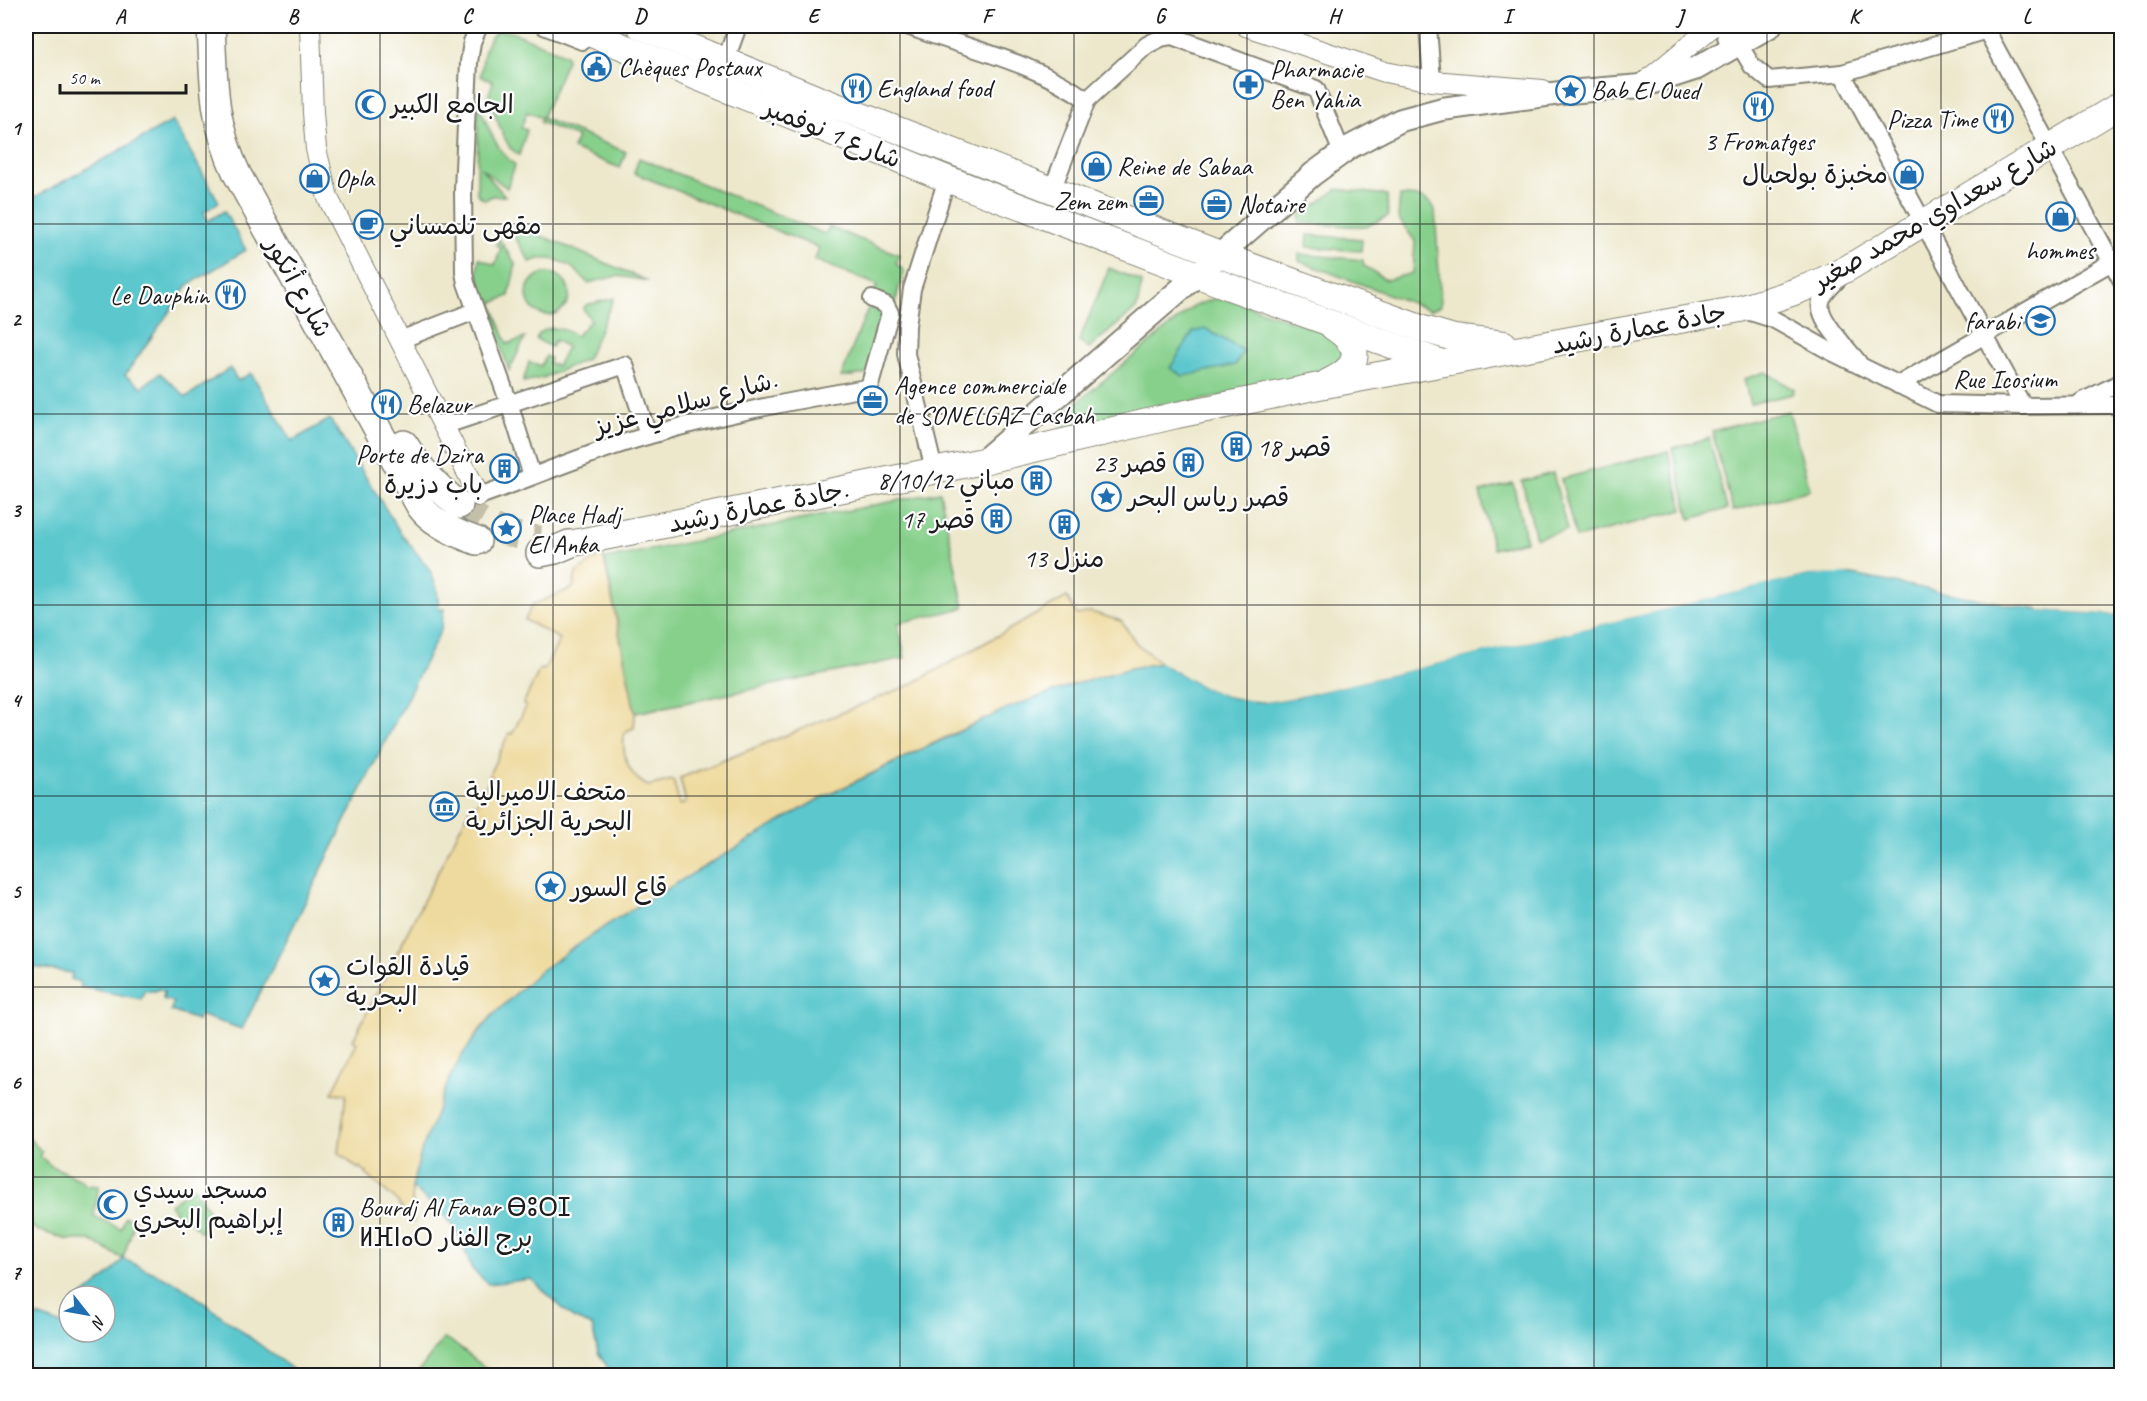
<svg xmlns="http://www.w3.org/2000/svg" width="2147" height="1401" font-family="Caveat,'Playpen Sans Arabic','Noto Sans Tifinagh',sans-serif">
  <rect width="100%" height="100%" fill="#fff"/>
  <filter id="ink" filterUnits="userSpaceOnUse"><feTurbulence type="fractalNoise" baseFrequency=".0167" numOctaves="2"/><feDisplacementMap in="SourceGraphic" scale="12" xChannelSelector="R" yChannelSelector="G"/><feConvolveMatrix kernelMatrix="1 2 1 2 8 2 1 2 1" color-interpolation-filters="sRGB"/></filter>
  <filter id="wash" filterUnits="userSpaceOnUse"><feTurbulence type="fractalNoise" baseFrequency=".008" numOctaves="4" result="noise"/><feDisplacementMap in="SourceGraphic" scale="24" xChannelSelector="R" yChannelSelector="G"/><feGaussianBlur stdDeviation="1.35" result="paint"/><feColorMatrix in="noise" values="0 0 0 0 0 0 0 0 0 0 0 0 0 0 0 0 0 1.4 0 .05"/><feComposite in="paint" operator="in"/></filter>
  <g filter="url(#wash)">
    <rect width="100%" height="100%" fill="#ede8cc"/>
    <g fill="#87d08c" stroke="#527654" stroke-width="1.5">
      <path d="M599 26H612L890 139 1178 250 1177 256 919 155Z"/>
      <path d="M499 30 515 33 566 55 567 60 542 118 626 152 620 168 573 149 577 137 540 122 542 118 527 112 521 128 527 130 519 155 510 148 503 135 488 97 493 82 481 76C483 60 483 39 499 30Z"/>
      <path d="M478 103C488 126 495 149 515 165L507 188 481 168 505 196H492L485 200 477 194Z"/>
      <path d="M639 158 825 234 829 227 900 255 896 263 904 271 894 306 868 374 841 377 877 285 815 260 819 248 634 173Z"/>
      <path d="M1337 189 1387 195 1388 216 1366 227 1300 223V216Z"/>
      <path d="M1400 196C1416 196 1426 195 1435 210L1441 305 1439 307 1430 310 1299 261V254L1363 260V265L1386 280 1413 273 1415 241 1398 218Z"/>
      <path d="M516 225 648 281 617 276 588 283C583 279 580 274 575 270 563 260 544 255 530 262L512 232Z"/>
      <path d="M1308 235 1362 239 1361 251 1307 247Z"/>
      <path d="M499 239 515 263V268L509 296 492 303 507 344 525 338 509 371 477 273 479 258 495 265 501 248 496 245Z"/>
      <path d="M1109 268 1142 282 1137 308 1089 348 1079 341Z"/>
      <circle cx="548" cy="294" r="21"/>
      <path d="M614 298 587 359 543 378 523 382 529 362 541 366 546 356 550 358 549 363 557 366 567 347 555 340 551 347 536 339C544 323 563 327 576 336L591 320 583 309 586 305Z"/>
      <path d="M1216 298 1234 301 1342 338 1344 369 1070 429C1064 428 1059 426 1057 419L1194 306Z"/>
      <path d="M1765 372 1794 389 1792 394 1750 404 1744 379Z"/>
      <path d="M1789 411 1810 490 1733 511 1712 431Z"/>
      <path d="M1709 438 1727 509 1690 519 1672 448Z"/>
      <path d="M1668 451 1683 510 1576 538 1561 479Z"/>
      <path d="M507 458 513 461 510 474 503 478 494 474 490 467 502 465Z"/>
      <path d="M1553 473 1567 530 1536 538 1522 481Z"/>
      <path d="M1513 483 1526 541 1493 549 1480 492Z"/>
      <path d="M940 492 964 608 898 623 905 658 635 713 605 559Z"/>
      <path d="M27 1136 42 1152 40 1156 50 1165 83 1181 85 1185 99 1186 94 1216 121 1229 125 1217 135 1220 123 1259 90 1240H68L37 1230 26 1223Z"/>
      <path d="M194 1187 210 1213 201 1232 187 1219 181 1221 170 1204Z"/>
      <path d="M443 1339 449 1340 495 1375 455 1376 453 1374 451 1375H416Z"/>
    </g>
    <path fill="#eeda9e" stroke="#857b5d" stroke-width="1.5" d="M603 554 635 713 634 728 628 730 624 735C622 756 628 776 648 786L673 780 680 805 686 803 680 778 910 685 1067 597 1077 615 1091 612 1121 621 1137 644 1161 663 1131 668 1072 685 1008 708 921 749 812 803 616 919 540 971 490 1018 476 1034 449 1080 422 1149 412 1187 413 1222 410 1221 409 1214 405 1213 397 1201 366 1174 367 1173 360 1167 358 1169 339 1153 346 1094 332 1093 357 1043 353 1040 468 812 473 803 477 804 491 776 489 775 509 733 512 734 526 707 523 704 540 669 544 670 560 639 525 620 532 605 573 588 576 573Z"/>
    <g fill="#5bc8ce" stroke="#3c7275" stroke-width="1.5">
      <path d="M173 121 219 202 204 212 208 221 224 211 246 250 188 285 125 375 142 387 160 373 186 397 230 368 238 381 251 373 292 441 330 419 400 532 430 570 437 589 439 610 444 609 441 629 437 638 242 1029 199 1015 197 1020 171 1011 173 1002 163 999 164 991 158 989 156 991H144L141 999 80 987V982L71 979 72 973 26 966V202Z"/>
      <path d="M1206 329 1244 351 1235 365 1183 376 1170 368 1193 332Z"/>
      <path d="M1842 573 2039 610 2121 615V1375H613L598 1353 592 1326 573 1318 531 1279 488 1284 472 1269 461 1241 451 1222 412 1187 422 1149 449 1080 462 1055 490 1018 540 971 616 919 812 803 1008 708 1072 685 1131 668 1161 663 1203 687 1226 696 1248 701 1266 702 1297 697 1777 582 1809 575Z"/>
      <path d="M123 1259 179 1284 300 1375H26V1312L63 1325 69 1316V1332H105V1296H83L112 1272Z"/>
    </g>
    <g fill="#ede8cc">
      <path d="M1842 570 2025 604 2026 607 1853 574 1809 575 1297 697 1266 702 1226 696 1203 687 1158 661H1162L1204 684 1227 693 1266 699 1296 694 1776 579 1809 572Z"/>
      <path d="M2038 606 2122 612 2121 615 2039 610Z"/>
    </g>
  </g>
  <g filter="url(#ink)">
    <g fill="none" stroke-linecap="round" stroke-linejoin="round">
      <path stroke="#c3bfa9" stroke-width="27" stroke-dasharray="27 14" stroke-linecap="butt" d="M459 505C484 525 508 537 541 539"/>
      <defs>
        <g id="minor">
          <path d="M479 26 472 42 469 62 463 190 464 272 466 283 509 403 532 476"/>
          <path d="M544 26 582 41"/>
          <path d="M907 26C966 48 1035 62 1087 100"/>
          <path d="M1428 26 1432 81"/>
          <path d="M1984 26 2122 281"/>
          <path d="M1739 44 1752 66 1769 80 1842 73 1987 30 1994 26"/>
          <path d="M725 62 738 26"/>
          <path d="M1842 73 2023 406"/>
          <path d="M1052 190 1087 100 1147 45 1161 38 1172 36 1316 89 1342 153"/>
          <path d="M1839 278C1833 285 1824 292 1821 301 1816 318 1847 348 1858 362"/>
          <path d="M1744 310 1773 319 1828 350 1938 404 2023 406 2122 405"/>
          <path d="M400 340 475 311"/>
          <path d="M1898 385 2122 256"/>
          <path d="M2081 402 2122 382"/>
          <path d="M443 426 625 365 648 435"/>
          <path d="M934 470 906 354 907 326 912 289 947 179"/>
          <path d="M479 496C535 477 589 452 647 436 718 415 792 401 866 388L870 384 890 313 886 305 872 299"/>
        </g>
        <g id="tertiary">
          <path d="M310 26 313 113 316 149 328 198 479 496"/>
          <path d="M1246 26 1385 72 1432 81 1543 90"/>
          <path d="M1643 84 1713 26"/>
        </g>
        <g id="secondary">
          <path d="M1728 26 1729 36 1739 44"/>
          <path d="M983 461 1313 174 1350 147 1401 120 1442 109 1568 92 1641 86 1697 68 1770 26"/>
        </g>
        <g id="primary">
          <path d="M572 26 947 179 1235 289 1442 363"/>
          <path d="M640 26 818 99 1052 190 1220 255 1423 329 1454 338 1504 344"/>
          <path d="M1328 382C1361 367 1364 347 1333 327"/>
          <path d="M569 544 983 461 1177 415 1319 386 1740 309C1778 298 1813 287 1848 268L2122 104"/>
        </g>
        <g id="trunk">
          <path d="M211 26C214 82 212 121 237 174L420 506C432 523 457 534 477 541"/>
          <path d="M404 444C419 469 436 487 459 505"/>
          <path d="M540 553 555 550 569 544"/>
        </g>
      </defs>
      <use href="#minor" stroke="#848274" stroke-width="20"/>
      <use href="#tertiary" stroke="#848274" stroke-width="22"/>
      <use href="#secondary" stroke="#848274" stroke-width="26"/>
      <use href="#primary" stroke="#848274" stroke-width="28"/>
      <use href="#trunk" stroke="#848274" stroke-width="30"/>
      <use href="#minor" stroke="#fff" stroke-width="16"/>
      <use href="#tertiary" stroke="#fff" stroke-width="20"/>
      <use href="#secondary" stroke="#fff" stroke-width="22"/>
      <use href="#primary" stroke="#fff" stroke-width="26"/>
      <use href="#trunk" stroke="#fff" stroke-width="27"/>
    </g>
  </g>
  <path fill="none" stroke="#1c1c1c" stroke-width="1.5" stroke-opacity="0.55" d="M206 26V1376M380 26V1376M553 26V1376M727 26V1376M900 26V1376M1074 26V1376M1247 26V1376M1420 26V1376M1594 26V1376M1767 26V1376M1941 26V1376M26 224H2122M26 414H2122M26 605H2122M26 796H2122M26 987H2122M26 1177H2122"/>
  <defs>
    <symbol id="civic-ring" viewBox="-11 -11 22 22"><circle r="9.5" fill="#fff" stroke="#1f6fb2" stroke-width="1.5"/><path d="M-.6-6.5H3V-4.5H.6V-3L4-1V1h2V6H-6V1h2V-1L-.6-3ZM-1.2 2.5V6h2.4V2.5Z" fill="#1f6fb2"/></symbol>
    <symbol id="pharmacy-ring" viewBox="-11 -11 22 22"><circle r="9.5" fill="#fff" stroke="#1f6fb2" stroke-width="1.5"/><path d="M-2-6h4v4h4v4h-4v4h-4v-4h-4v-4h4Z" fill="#1f6fb2"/></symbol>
    <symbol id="restaurant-ring" viewBox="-11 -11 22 22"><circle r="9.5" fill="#fff" stroke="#1f6fb2" stroke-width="1.5"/><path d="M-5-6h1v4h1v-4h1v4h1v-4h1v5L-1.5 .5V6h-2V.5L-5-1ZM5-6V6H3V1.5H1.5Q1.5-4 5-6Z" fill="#1f6fb2"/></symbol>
    <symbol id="sight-ring" viewBox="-11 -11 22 22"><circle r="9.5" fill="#fff" stroke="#1f6fb2" stroke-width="1.5"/><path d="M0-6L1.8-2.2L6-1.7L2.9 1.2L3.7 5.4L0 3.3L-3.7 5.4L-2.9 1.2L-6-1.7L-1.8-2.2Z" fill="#1f6fb2"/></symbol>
    <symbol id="mosque-ring" viewBox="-11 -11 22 22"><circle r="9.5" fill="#fff" stroke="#1f6fb2" stroke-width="1.5"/><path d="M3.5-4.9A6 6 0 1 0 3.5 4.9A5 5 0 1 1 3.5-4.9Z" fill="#1f6fb2"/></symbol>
    <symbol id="shop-ring" viewBox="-11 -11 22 22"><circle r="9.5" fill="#fff" stroke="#1f6fb2" stroke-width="1.5"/><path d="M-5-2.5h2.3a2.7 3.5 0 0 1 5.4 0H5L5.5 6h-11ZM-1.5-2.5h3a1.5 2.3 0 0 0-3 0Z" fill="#1f6fb2"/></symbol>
    <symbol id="office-ring" viewBox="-11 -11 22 22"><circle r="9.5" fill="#fff" stroke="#1f6fb2" stroke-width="1.5"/><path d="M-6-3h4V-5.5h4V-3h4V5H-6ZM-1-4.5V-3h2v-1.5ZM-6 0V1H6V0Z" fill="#1f6fb2"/></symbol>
    <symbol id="cafe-ring" viewBox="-11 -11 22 22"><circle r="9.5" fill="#fff" stroke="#1f6fb2" stroke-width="1.5"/><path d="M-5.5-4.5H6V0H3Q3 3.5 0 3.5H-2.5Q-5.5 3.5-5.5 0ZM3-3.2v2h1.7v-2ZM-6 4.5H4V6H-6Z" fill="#1f6fb2"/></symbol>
    <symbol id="university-ring" viewBox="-11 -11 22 22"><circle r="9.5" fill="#fff" stroke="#1f6fb2" stroke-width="1.5"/><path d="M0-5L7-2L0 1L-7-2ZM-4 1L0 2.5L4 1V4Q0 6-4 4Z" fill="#1f6fb2"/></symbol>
    <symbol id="building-ring" viewBox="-11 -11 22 22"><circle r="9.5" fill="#fff" stroke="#1f6fb2" stroke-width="1.5"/><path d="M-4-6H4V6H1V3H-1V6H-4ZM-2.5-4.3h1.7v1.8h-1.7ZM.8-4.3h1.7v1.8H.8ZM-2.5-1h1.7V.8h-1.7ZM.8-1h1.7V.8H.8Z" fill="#1f6fb2"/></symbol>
    <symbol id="museum-ring" viewBox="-11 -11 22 22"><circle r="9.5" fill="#fff" stroke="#1f6fb2" stroke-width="1.5"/><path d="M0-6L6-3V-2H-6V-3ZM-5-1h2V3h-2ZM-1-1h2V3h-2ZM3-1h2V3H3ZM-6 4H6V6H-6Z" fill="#1f6fb2"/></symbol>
  </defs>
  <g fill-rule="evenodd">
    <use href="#civic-ring" x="580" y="50" width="33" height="33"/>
    <use href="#pharmacy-ring" x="1232" y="68" width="33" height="33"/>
    <use href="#restaurant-ring" x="840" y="72" width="33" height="33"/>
    <use href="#sight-ring" x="1554" y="74" width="33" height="33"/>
    <use href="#mosque-ring" x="354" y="88" width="33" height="33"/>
    <use href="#restaurant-ring" x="1742" y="90" width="33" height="33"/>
    <use href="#restaurant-ring" x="1982" y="102" width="33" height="33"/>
    <use href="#shop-ring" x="1080" y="150" width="33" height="33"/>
    <use href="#shop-ring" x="1892" y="158" width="33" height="33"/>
    <use href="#shop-ring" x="298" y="162" width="33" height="33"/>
    <use href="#office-ring" x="1132" y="184" width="33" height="33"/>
    <use href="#office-ring" x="1200" y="188" width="33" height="33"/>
    <use href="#shop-ring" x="2044" y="200" width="33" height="33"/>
    <use href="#cafe-ring" x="352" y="208" width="33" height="33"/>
    <use href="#restaurant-ring" x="214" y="278" width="33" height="33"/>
    <use href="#university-ring" x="2024" y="304" width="33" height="33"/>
    <use href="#office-ring" x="856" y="384" width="33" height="33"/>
    <use href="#restaurant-ring" x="370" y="388" width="33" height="33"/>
    <use href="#building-ring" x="1220" y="430" width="33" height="33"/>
    <use href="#building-ring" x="1172" y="446" width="33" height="33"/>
    <use href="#building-ring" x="488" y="452" width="33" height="33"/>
    <use href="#building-ring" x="1020" y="464" width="33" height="33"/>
    <use href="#sight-ring" x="1090" y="480" width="33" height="33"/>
    <use href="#building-ring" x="980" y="502" width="33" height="33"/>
    <use href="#building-ring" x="1048" y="508" width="33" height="33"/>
    <use href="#sight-ring" x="490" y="512" width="33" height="33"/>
    <use href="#museum-ring" x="428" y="790" width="33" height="33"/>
    <use href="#sight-ring" x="534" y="870" width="33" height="33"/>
    <use href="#sight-ring" x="308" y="964" width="33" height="33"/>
    <use href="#mosque-ring" x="96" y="1188" width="33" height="33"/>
    <use href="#building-ring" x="322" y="1206" width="33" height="33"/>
  </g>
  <g text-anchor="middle" stroke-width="4.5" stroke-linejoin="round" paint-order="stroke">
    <g font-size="26" fill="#1c1c1c" stroke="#fff" text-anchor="start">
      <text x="618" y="76">Chèques Postaux</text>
      <text x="1270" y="78">Pharmacie<tspan x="1270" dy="30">Ben Yahia</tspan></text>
      <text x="877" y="97">England food</text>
      <text x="1591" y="99">Bab El Oued</text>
      <text x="391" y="113">الجامع الكبير</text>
      <text x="1977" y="128" text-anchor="end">Pizza Time</text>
      <text x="1759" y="150" text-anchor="middle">3 Fromatges</text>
      <text x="1117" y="175">Reine de Sabaa</text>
      <text x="1888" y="183" text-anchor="end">مخبزة بولحبال</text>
      <text x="335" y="187">Opla</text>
      <text x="1127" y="210" text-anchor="end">Zem zem</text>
      <text x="1238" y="213">Notaire</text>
      <text x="389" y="234">مقهى تلمساني</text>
      <text x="2060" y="259" text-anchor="middle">hommes</text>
      <text x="209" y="304" text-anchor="end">Le Dauphin</text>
      <text x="2020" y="330" text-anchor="end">farabi</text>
      <text x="894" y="394">Agence commerciale<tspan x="894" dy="30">de SONELGAZ Casbah</tspan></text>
      <text x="407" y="413">Belazur</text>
      <text x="1257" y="456">قصر 18</text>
      <text x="483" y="463" text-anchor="end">Porte de Dzira<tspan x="483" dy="30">باب دزيرة</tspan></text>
      <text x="1167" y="472" text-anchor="end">قصر 23</text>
      <text x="1015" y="489" text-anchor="end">مباني 8/10/12</text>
      <text x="1128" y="506">قصر رياس البحر</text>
      <text x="528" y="523">Place Hadj<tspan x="528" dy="30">El Anka</tspan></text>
      <text x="975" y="528" text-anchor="end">قصر 17</text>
      <text x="1064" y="567" text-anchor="middle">منزل 13</text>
      <text x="466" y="800">متحف الاميرالية<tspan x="466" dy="30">البحرية الجزائرية</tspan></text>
      <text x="571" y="896">قاع السور</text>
      <text x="346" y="975">قيادة القوات<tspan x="346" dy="30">البحرية</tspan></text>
      <text x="133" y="1198">مسجد سيدي<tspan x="133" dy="30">إبراهيم البحري</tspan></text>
      <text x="359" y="1216">Bourdj Al Fanar ⴱⵓⵔⵊ<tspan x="359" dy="30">ⵍⴼⵏⴰⵔ برج الفنار</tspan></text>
    </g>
    <g font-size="26" fill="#1c1c1c" stroke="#fff">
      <text transform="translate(833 133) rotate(22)" y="9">شارع 1 نوفمبر</text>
      <text transform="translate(1934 214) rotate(-30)" y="9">شارع سعداوي محمد صغير</text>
      <text transform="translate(299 287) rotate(61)" y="9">شارع أنكور</text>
      <text transform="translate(1639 328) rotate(-11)" y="9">جادة عمارة رشيد</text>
      <text x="2005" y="388">Rue Icosium</text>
      <text transform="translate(685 403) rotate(-15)" y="9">شارع سلامي عزيز.</text>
      <text transform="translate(758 506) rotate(-11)" y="9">جادة عمارة رشيد.</text>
    </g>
  </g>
  <rect width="2147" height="1401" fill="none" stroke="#fff" stroke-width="66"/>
  <g transform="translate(87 1314) rotate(121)"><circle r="28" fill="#ffffff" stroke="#a4a4a4" stroke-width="1.5"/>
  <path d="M0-4.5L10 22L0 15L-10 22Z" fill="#1f6fb2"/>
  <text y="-9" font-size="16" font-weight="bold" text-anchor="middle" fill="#1c1c1c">N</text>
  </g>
  <path d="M60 84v9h126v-9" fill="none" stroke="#1c1c1c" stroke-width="3"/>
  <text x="69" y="84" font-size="18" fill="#1c1c1c" stroke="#ffffff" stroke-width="4.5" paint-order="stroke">50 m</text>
  <rect x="33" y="33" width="2081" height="1335" fill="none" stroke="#1c1c1c" stroke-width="2"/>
  <g font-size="20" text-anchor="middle" font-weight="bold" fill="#1c1c1c">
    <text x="120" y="23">A</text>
    <text x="293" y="23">B</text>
    <text x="467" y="23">C</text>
    <text x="640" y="23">D</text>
    <text x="813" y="23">E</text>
    <text x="987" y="23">F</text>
    <text x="1160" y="23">G</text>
    <text x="1334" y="23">H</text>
    <text x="1507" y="23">I</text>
    <text x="1680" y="23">J</text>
    <text x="1854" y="23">K</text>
    <text x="2027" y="23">L</text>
    <text x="16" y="135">1</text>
    <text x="16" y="326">2</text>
    <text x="16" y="517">3</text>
    <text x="16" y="707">4</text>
    <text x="16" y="898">5</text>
    <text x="16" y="1089">6</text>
    <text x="16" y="1279">7</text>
  </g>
</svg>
